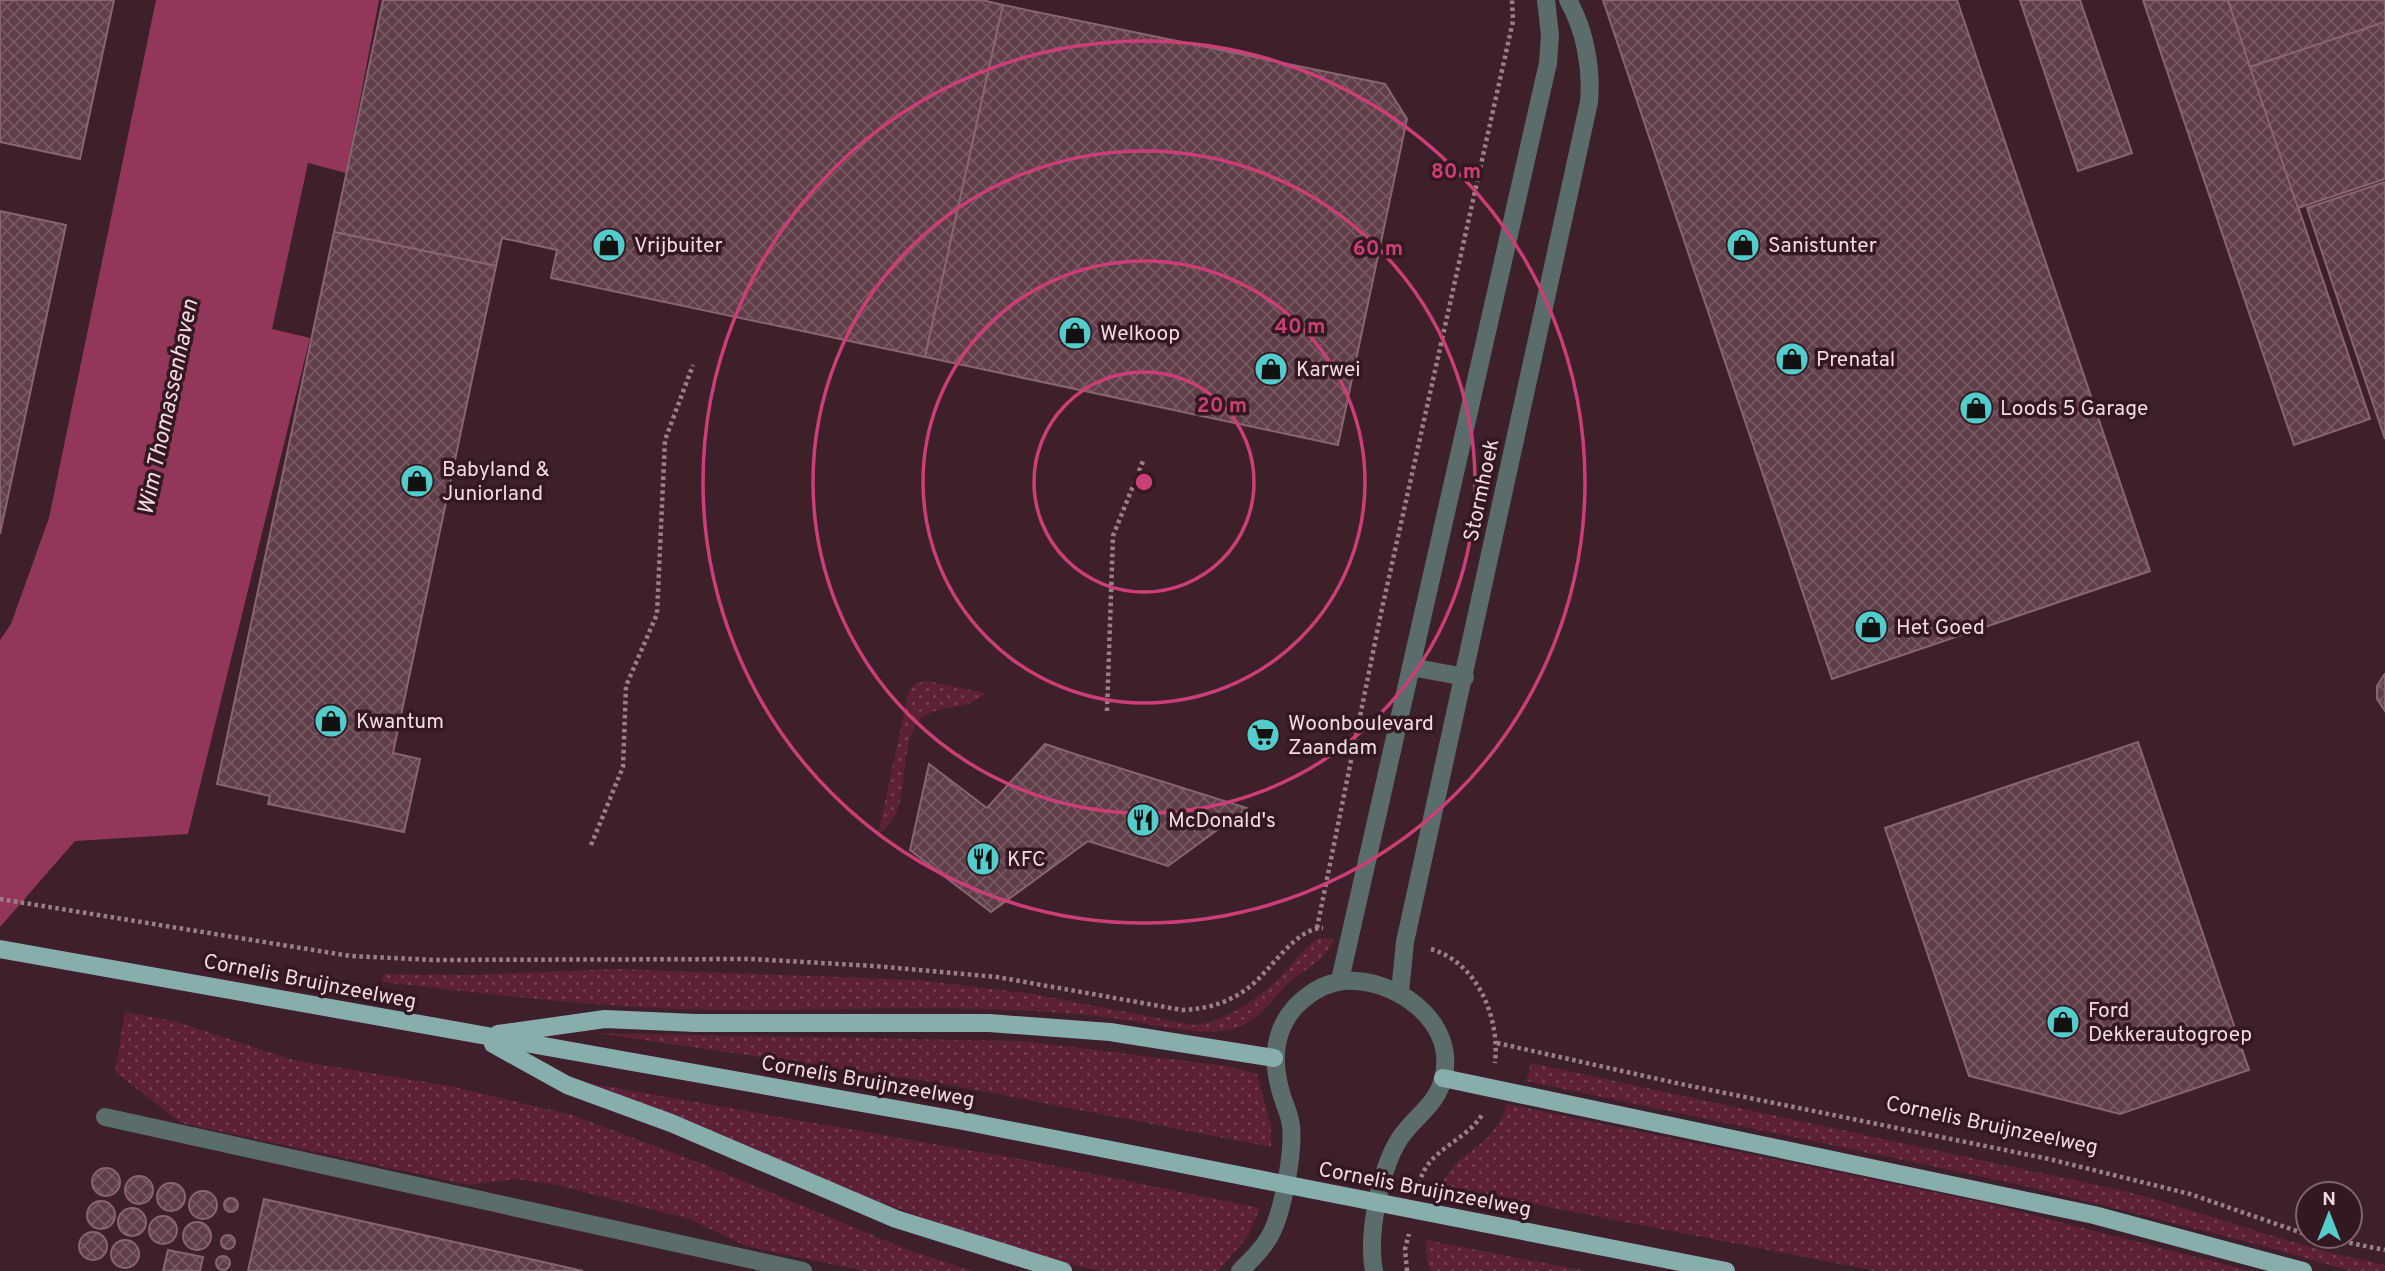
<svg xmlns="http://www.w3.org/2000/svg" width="2385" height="1271" font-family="Overpass,sans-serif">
  <defs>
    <pattern id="grass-dots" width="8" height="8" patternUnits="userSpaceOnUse" patternTransform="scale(1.75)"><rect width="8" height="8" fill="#5c2037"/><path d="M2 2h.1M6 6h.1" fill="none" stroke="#744054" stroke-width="1.8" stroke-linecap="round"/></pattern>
    <pattern id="building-cross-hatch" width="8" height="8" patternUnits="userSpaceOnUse" patternTransform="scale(1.75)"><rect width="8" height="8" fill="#5f3e48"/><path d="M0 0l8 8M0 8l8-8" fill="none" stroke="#765962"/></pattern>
  </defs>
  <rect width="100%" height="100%" fill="#3e202a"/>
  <g fill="url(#grass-dots)">
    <path d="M928 681 985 693C968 714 928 700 914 728 898 759 912 815 878 834L909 691 915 683Z"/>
    <path d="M1318 938 1334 939C1325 959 1315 964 1298 975 1274 993 1262 1023 1229 1030 1194 1036 1153 1024 1119 1019 1082 1014 1045 1011 1008 1010 898 1005 787 1013 676 1009 578 1005 480 993 382 982L383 974 468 975 616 969 919 980 1033 994 1193 1025C1228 1021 1258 999 1283 974 1296 961 1303 948 1318 938Z"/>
    <path d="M125 1012 174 1021 293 1060 450 1086 572 1115 698 1162 908 1250 973 1271H864L746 1246 689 1219 557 1185 516 1179 470 1185 181 1123 115 1072Z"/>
    <path d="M596 1033 1022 1041 1226 1066 1257 1074 1271 1126V1147L940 1083Z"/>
    <path d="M1531 1063 2125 1191C2212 1214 2296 1248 2385 1265V1271H2350L2256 1244 2017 1184 1526 1081Z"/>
    <path d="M582 1082 1036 1162 1260 1208 1248 1236 1218 1271C1181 1271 1143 1271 1106 1271 1072 1268 1037 1253 1004 1244 859 1202 724 1132 582 1082Z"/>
    <path d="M1507 1104 1986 1203 2251 1271H1876L1441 1186C1458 1147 1491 1153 1507 1104Z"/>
    <path d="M1426 1240 1585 1271H1431L1427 1262Z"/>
  </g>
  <path fill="#92375b" d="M156 0H379L346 173 308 163 272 329 310 338 188 834 75 841 0 927V640L11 624 49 518Z"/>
  <g fill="url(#building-cross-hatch)" stroke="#896570" stroke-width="2">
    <path d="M0 0H114L80 159 0 142Z"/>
    <path d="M383 0H982L1003 5 925 357 551 278 557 250 502 238 496 266 334 232Z"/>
    <path d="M1603 0H1957L2150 571 1832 679Z"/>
    <path d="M2020 0H2080L2132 153 2078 171Z"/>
    <path d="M2143 0H2228L2370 419 2294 445Z"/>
    <path d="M2228 0H2385V22L2250 67Z"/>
    <path d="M1003 5 1385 84 1407 119 1338 445 925 357Z"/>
    <path d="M2385 22V179L2298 208 2250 67Z"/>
    <path d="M2385 182V439L2307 208Z"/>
    <path d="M0 211 66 225 0 534Z"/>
    <path d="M334 232 496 266 393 753 420 759 404 832 268 804 270 796 217 784Z"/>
    <path d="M2384 675 2385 674V711L2377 699V686Z"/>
    <path d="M2138 742 2249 1070 2120 1114 1969 1076 1885 828Z"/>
    <path d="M1045 744 1078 755 1247 808 1168 866 1088 841 991 912 910 850 929 764 987 808Z"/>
    <circle cx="106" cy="1182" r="14"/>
    <circle cx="139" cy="1190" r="14"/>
    <circle cx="171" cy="1197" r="14"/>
    <circle cx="203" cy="1205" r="14"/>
    <circle cx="231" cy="1205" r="7"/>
    <path d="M264 1199 583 1271H248Z"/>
    <circle cx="101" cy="1215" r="14"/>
    <circle cx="132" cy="1222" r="14"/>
    <circle cx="163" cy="1230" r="14"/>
    <circle cx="197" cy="1236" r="14"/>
    <circle cx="93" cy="1246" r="14"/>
    <circle cx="228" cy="1242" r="7"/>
    <circle cx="125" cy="1254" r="14"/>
    <path d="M168 1250 203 1257 200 1271H163Z"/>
    <circle cx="223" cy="1263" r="7"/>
  </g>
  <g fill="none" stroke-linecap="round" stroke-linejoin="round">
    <g stroke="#9a8189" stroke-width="4.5" stroke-dasharray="3.5 3.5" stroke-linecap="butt">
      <path d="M1107 711 1113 536 1143 461"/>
      <path d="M591 845 623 767 626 686 657 614 665 440 693 365"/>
      <path d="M0 899 350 956 435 960 751 959 875 966 997 977 1182 1010C1207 1009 1228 1003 1248 988 1270 972 1296 927 1323 928"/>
      <path d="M1317 928 1381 613 1513 21 1512 0"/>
      <path d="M1431 949C1478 963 1500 1018 1495 1063"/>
      <path d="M1497 1043 1676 1083 2049 1159 2190 1194 2308 1235"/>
      <path d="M1419 1184C1427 1149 1465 1142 1482 1115"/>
      <path d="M2315 1236 2385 1250"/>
      <path d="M1407 1271 1405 1249 1409 1234"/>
    </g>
    <g stroke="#5a6c6c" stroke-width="18">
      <path d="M1411 667 1465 677"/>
      <path d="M1340 980 1548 63 1550 35 1546 0"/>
      <path d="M1400 992 1405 942 1589 102C1592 68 1585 30 1568 0"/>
      <path d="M105 1117 803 1271"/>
      <path d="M1240 1271C1250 1261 1261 1251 1268 1239 1282 1219 1294 1151 1291 1126 1290 1115 1285 1106 1282 1096 1272 1064 1272 1032 1296 1006 1313 989 1332 979 1356 981 1403 984 1457 1025 1443 1079 1436 1106 1414 1117 1400 1138 1380 1169 1367 1235 1374 1271"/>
    </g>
    <g stroke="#87adac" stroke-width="18">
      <path d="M0 949 963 1121 1726 1271"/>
      <path d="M498 1034 605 1019 695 1023H989L1110 1032 1274 1058"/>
      <path d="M493 1044 567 1085 671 1123 896 1219 1063 1271"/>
      <path d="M1443 1078 2094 1215 2303 1271"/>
    </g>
  </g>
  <g fill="none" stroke="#cb3f76" stroke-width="3.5">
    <circle cx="1144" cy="482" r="110"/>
    <circle cx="1144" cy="482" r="221"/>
    <circle cx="1144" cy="482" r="331"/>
    <circle cx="1144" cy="482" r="441"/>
  </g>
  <defs>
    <symbol id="shop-disc" viewBox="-11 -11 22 22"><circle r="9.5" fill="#52cdcc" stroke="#331721"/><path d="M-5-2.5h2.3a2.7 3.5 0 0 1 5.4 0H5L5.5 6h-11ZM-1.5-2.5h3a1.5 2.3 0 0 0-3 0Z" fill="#111"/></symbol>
    <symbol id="supermarket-disc" viewBox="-11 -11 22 22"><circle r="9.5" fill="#52cdcc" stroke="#331721"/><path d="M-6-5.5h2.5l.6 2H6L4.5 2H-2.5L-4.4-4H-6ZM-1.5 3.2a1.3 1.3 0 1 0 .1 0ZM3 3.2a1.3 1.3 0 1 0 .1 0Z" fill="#111"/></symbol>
    <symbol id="restaurant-disc" viewBox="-11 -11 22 22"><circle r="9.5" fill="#52cdcc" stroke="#331721"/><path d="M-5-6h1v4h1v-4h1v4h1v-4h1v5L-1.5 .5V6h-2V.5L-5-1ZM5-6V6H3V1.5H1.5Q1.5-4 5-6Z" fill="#111"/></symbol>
  </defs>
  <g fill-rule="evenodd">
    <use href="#shop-disc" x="590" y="226" width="38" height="38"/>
    <use href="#shop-disc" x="1724" y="226" width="38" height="38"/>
    <use href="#shop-disc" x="1056" y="314" width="38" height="38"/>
    <use href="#shop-disc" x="1773" y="340" width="38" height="38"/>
    <use href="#shop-disc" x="1252" y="350" width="38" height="38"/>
    <use href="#shop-disc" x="1957" y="389" width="38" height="38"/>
    <use href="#shop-disc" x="398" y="462" width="38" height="38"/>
    <use href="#shop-disc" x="1852" y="608" width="38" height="38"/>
    <use href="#shop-disc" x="312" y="702" width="38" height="38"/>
    <use href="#supermarket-disc" x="1244" y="716" width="38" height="38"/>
    <use href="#restaurant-disc" x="1124" y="801" width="38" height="38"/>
    <use href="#restaurant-disc" x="964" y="840" width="38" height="38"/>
    <use href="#shop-disc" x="2044" y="1003" width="38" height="38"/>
  </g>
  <g text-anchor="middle" stroke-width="7" stroke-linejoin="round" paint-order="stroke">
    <g font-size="21" fill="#f0dbe1" stroke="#331721" text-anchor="start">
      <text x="634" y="252">Vrijbuiter</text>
      <text x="1768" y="252">Sanistunter</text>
      <text x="1100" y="340">Welkoop</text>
      <text x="1816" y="366">Prenatal</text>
      <text x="1296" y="376">Karwei</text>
      <text x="2000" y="415">Loods 5 Garage</text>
      <text x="442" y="476">Babyland &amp;<tspan x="442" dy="24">Juniorland</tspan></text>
      <text x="1896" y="634">Het Goed</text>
      <text x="356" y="728">Kwantum</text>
      <text x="1288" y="730">Woonboulevard<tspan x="1288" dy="24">Zaandam</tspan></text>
      <text x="1168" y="827">McDonald's</text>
      <text x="1007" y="866">KFC</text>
      <text x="2088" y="1017">Ford<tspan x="2088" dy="24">Dekkerautogroep</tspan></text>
    </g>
    <g font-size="21" fill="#f0dbe1" stroke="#331721">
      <text transform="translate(1481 490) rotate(-78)" y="7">Stormhoek</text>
      <text transform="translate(310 981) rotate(11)" y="7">Cornelis Bruijnzeelweg</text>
      <text transform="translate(868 1081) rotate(10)" y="7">Cornelis Bruijnzeelweg</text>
      <text transform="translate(1992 1125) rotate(12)" y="7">Cornelis Bruijnzeelweg</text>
      <text transform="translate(1425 1189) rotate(11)" y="7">Cornelis Bruijnzeelweg</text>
    </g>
    <g font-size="23" font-style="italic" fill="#f3d8e0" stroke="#331721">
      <text transform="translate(167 407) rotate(-78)" y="8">Wim Thomassenhaven</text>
    </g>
  </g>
  <circle cx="1144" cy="482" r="10" fill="#cb3f76" stroke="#331721" stroke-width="3.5"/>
  <g font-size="21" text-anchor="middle" font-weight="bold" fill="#cb3f76" stroke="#331721" stroke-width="7" stroke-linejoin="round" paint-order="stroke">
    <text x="1456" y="178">80 m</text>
    <text x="1378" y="255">60 m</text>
    <text x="1300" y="333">40 m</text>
    <text x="1222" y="412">20 m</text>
  </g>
  <g transform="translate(2329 1215)"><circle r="33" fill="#331721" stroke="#7f656e" stroke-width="2"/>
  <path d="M0-5L12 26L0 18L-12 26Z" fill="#52cdcc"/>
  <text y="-10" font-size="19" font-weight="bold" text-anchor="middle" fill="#f0dbe1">N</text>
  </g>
</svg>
